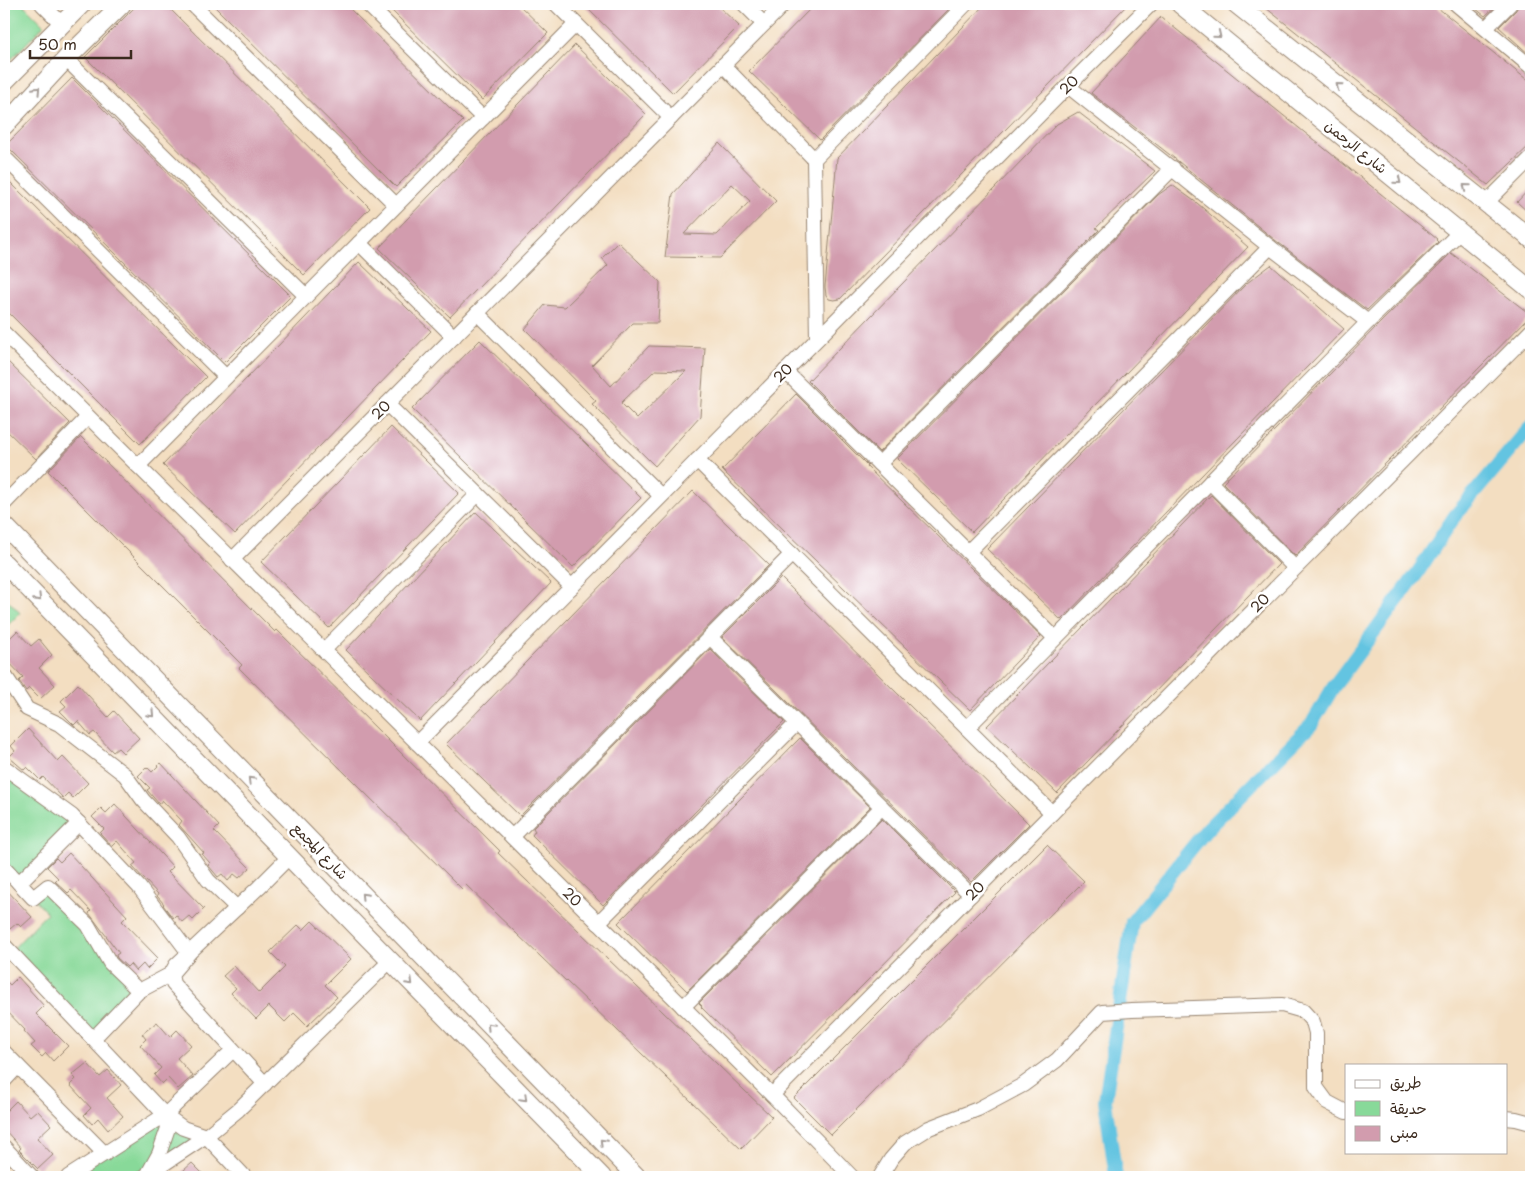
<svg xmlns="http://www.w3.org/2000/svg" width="1535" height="1181" font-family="'Playpen Sans','Playpen Sans Arabic',sans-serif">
  <rect width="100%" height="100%" fill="#fff"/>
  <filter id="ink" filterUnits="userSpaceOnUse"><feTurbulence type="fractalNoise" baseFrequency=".02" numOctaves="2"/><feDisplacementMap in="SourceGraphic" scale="10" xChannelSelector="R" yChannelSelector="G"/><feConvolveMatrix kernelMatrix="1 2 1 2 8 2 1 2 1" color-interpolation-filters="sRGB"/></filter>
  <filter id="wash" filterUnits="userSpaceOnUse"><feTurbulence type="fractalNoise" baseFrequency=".0096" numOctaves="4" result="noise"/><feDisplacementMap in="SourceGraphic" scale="20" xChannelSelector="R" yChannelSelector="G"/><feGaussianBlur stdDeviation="1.12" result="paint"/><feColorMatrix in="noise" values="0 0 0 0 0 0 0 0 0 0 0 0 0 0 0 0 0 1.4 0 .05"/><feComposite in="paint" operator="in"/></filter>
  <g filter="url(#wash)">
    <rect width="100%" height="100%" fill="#f3dec1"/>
    <g fill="#88d999" stroke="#62825c">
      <path d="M4 4H23L44 25 4 67Z"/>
      <path d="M4 596 20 613 4 629Z"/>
      <path d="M4 767 79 823 19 883 4 867Z"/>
      <path d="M48 886 139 991 93 1039 10 952 47 913 33 898Z"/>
      <path d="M165 1115 206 1136 144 1177H68Z"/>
    </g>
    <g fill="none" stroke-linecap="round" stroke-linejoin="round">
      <path stroke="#63c4e1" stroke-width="14" d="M1116 1177 1105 1101 1132 922 1207 829 1311 725 1334 686 1418 572 1454 517 1531 426"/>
    </g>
    <g id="blocks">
      <g fill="#d29cae" fill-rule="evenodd">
        <path d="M138 4H165L370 208 304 275 85 57Z"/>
        <path d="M212 4H345L463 121 396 187Z"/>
        <path d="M385 4H518L548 33 482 100Z"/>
        <path d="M583 4H716L739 26 673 93Z"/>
        <path d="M815 4H954L820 140 749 71Z"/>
        <path d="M985 4H1128L840 299 834 300 829 299 826 295 825 287 837 158Z"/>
        <path d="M1261 4H1433L1531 83V144L1488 185Z"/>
        <path d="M1470 4H1498L1485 16Z"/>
        <path d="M1519 4H1531V56L1499 27 1516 10Z"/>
        <path d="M1161 17 1437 239 1436 240 1438 242 1367 310 1275 240 1179 162 1091 93Z"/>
        <path d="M575 45 646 114 450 317 379 248Z"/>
        <path d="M72 78 291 296 225 362 6 145Z"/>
        <path d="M1078 112 1155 171 1096 228 1099 230 879 452 808 381 1057 124Z"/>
        <path d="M719 143 776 201 720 258 665 257 673 194ZM732 184 750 201 717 235 684 234Z"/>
        <path d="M4 176 206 377 140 444 4 308Z"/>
        <path d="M1172 185 1197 203 1248 247 972 532 897 459 1158 195Z"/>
        <path d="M1531 187V215L1517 202Z"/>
        <path d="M618 242 660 282 658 323H633L592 365 611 386 649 346 705 348 700 416 655 466 592 404 596 401 525 329 545 305 565 307 608 265 602 258ZM655 370 686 371 637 419 621 403Z"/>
        <path d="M1451 253 1531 315 1295 556 1223 483 1380 323Z"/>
        <path d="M359 262 431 331 235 534 163 465Z"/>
        <path d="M1271 265 1344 329 1061 620 987 549 1247 283Z"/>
        <path d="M480 340 641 498 573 567 412 409Z"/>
        <path d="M4 358 70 423 36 459 4 428Z"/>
        <path d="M796 394 868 466 867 467 1041 636 970 710 722 470Z"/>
        <path d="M391 427 459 493 329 628 261 562Z"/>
        <path d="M81 437 275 632 277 630 500 851 498 853 772 1117 741 1149 466 885 462 889 239 668 242 665 48 471Z"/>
        <path d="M693 491 769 565 520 816 446 744Z"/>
        <path d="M1211 495 1279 564 1057 793 987 726Z"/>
        <path d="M476 512 551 583 420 721 346 650Z"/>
        <path d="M781 578 1029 824 971 882 722 637Z"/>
        <path d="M17 631 31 646 39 639 52 655 39 668 55 685 40 699 29 688 26 691 19 681 23 677 4 657V644Z"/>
        <path d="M710 649 784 722 603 905 532 835 535 831 533 828Z"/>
        <path d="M78 684 108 717 114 711 139 738 123 753 118 748 113 752 94 732 90 735 78 721 74 725 60 711 66 706 61 701Z"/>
        <path d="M28 729 58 762 63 757 88 783 73 798 68 793 63 798 43 777 40 780 27 767 24 770 9 757 15 751 11 746Z"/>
        <path d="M800 738 870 807 687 991 618 923Z"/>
        <path d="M161 763 219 826 214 831 250 868 239 878 234 874 228 881 222 874 218 877 208 865 210 863 202 854 204 853 179 825 182 821 162 800 159 804 147 790 150 788 138 776 147 767 152 772Z"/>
        <path d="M115 804 173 867 168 872 204 909 193 920 189 916 182 922 176 915 173 918 163 905 164 904 157 896 158 894 132 866 136 863 117 841 112 846 100 833 104 829 92 817 101 808 106 813Z"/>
        <path d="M882 819 955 892 772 1077 701 1007 702 1006 699 1003Z"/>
        <path d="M1047 845 1084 881 831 1135 794 1098Z"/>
        <path d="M69 853 127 916 122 921 158 958 147 969 143 964 136 971 130 964 127 967 117 958 116 955 119 953 89 913 91 911 71 890 68 893 55 881 58 878 47 867 56 858 60 862Z"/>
        <path d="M4 887 32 917 21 927 17 923 10 929 4 923Z"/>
        <path d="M312 921 351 959 325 985 337 997 307 1026 294 1013 285 1022 269 1006 256 1019 231 993 236 988 223 976 234 966 259 993 285 967 270 952 298 925 303 930Z"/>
        <path d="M18 977 44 1006 36 1014 68 1046 53 1061 46 1053 42 1057 31 1046 35 1043 24 1031 25 1030 4 1008V979L10 985Z"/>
        <path d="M157 1022 170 1037 177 1030 191 1045 177 1058 193 1076 178 1089 168 1078 162 1084 154 1075 161 1068 140 1045 146 1039 142 1034Z"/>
        <path d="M87 1063 100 1077 108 1070 121 1085 107 1098 123 1116 108 1130 98 1118 92 1124 84 1115 91 1108 70 1085 76 1079 72 1075Z"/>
        <path d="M16 1101 30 1116 37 1110 51 1125 37 1138 53 1155 38 1169 19 1150 21 1148 4 1129V1113Z"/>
        <path d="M192 1163 206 1177H176Z"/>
      </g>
    </g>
  </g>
  <g filter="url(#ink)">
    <use href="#blocks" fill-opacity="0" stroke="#978470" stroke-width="1"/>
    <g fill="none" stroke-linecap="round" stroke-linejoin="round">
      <defs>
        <g id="minor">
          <path d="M42 4 62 24"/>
          <path d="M192 4 396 205"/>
          <path d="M367 4 483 118"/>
          <path d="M556 4 671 118"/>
          <path d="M744 4 764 24"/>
          <path d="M1456 4 1531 67"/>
          <path d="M1486 28 1510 4"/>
          <path d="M66 59 306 296"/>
          <path d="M723 65 814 159 817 339"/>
          <path d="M1068 86 1270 247 1368 322"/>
          <path d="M4 157 226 377"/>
          <path d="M814 159 966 4"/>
          <path d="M1486 203 1531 158"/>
          <path d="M359 243 454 337"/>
          <path d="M477 313 661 496"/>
          <path d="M4 333 772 1095 852 1177"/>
          <path d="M785 371 1055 638"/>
          <path d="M387 404 572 587"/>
          <path d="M697 460 1052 813"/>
          <path d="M879 464 1173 168"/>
          <path d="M138 466 576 24"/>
          <path d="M1210 482 1295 568"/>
          <path d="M4 504 88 417"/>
          <path d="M968 552 1270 247"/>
          <path d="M232 560 784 4"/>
          <path d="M710 637 971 895"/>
          <path d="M324 650 478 494"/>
          <path d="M4 674 27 709 59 724 125 775 143 800 178 837 208 880 237 908"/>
          <path d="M967 728 1368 322 1460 232"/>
          <path d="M417 743 1068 86 1151 4"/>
          <path d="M4 767 72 816 139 887 189 953 171 974 139 991 110 963 88 925 48 886 33 898 4 867"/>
          <path d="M512 837 792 554"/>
          <path d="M19 883 79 823"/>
          <path d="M598 923 797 723"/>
          <path d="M4 945 165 1115 183 1128 206 1136 245 1177"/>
          <path d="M683 1007 882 807"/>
          <path d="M93 1039 139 991"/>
          <path d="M4 1052 105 1154"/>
          <path d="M4 1081 18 1066"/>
          <path d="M265 1084 173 984 171 974 176 965 259 887 289 857"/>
          <path d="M772 1095 1531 331"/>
          <path d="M1506 1118 1516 1119 1531 1123"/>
          <path d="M4 1147 32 1177"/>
          <path d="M149 1172 159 1154 168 1128 165 1115"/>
          <path d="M68 1177 165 1115 233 1050"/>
          <path d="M144 1177 206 1136 238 1110 390 961"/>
          <path d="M880 1177 891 1159 905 1143 929 1128 978 1109 1023 1085 1057 1060 1102 1012 1132 1010 1282 1005 1303 1011 1313 1022 1316 1033V1087L1327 1102 1346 1112"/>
        </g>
        <g id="tertiary">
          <path d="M1180 4 1531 290"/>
          <path d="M1236 4 1531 239"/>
          <path d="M4 82 82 4"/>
          <path d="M4 126 66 59 122 4"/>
          <path d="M4 525 637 1177"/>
          <path d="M4 563 368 938 602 1177"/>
        </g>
      </defs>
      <use href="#minor" stroke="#978470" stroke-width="16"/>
      <use href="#tertiary" stroke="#978470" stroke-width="20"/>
      <use href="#minor" stroke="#fff" stroke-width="14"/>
      <use href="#tertiary" stroke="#fff" stroke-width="18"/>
    </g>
    <defs><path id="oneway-chevron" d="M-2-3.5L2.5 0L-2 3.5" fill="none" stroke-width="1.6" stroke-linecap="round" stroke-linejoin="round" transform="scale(1.25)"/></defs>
    <g stroke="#a79f9a">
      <use href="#oneway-chevron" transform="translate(1218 35) rotate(39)"/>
      <use href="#oneway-chevron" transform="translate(1339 86) rotate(-141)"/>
      <use href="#oneway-chevron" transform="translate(37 90) rotate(-47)"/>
      <use href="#oneway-chevron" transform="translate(1398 181) rotate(39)"/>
      <use href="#oneway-chevron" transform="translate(1466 187) rotate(-141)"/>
      <use href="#oneway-chevron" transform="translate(38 598) rotate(46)"/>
      <use href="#oneway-chevron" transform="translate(151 714) rotate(46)"/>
      <use href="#oneway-chevron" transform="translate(251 780) rotate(-134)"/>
      <use href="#oneway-chevron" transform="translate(364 896) rotate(-134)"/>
      <use href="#oneway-chevron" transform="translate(410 982) rotate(45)"/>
      <use href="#oneway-chevron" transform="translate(490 1026) rotate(-134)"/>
      <use href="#oneway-chevron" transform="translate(524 1098) rotate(45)"/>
      <use href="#oneway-chevron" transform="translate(603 1142) rotate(-134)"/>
    </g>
  </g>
  <g text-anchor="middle" stroke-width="5" stroke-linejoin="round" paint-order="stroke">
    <g font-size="14" fill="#3b2a1e" stroke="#fff">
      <text transform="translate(1069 85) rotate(-45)" y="5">20</text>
      <text transform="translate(1356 147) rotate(39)" y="5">شارع الرحمن</text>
      <text transform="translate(783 373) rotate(-45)" y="5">20</text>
      <text transform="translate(381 410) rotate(-45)" y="5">20</text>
      <text transform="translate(1260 603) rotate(-45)" y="5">20</text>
      <text transform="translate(320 851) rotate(46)" y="5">شارع المجمع</text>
      <text transform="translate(975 891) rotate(-45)" y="5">20</text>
      <text transform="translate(572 897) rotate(45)" y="5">20</text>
    </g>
  </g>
  <rect width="1535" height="1181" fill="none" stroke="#fff" stroke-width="20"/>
  <rect x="1345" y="1064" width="162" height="90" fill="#ffffff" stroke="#b1aaa5"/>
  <rect x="1355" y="1080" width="25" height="8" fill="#ffffff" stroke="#b1aaa5"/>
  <text x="1390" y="1088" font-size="15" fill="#3b2a1e">طريق</text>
  <rect x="1355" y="1101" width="25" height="15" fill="#88d999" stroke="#b1aaa5"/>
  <text x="1390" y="1114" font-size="15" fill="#3b2a1e">حديقة</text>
  <rect x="1355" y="1126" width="25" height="15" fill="#d29cae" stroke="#b1aaa5"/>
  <text x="1390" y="1138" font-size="15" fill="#3b2a1e">مبنى</text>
  <path d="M30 50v8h101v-8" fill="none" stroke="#3b2a1e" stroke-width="2.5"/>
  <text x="38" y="50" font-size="15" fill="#3b2a1e" stroke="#ffffff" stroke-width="4" paint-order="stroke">50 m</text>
</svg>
